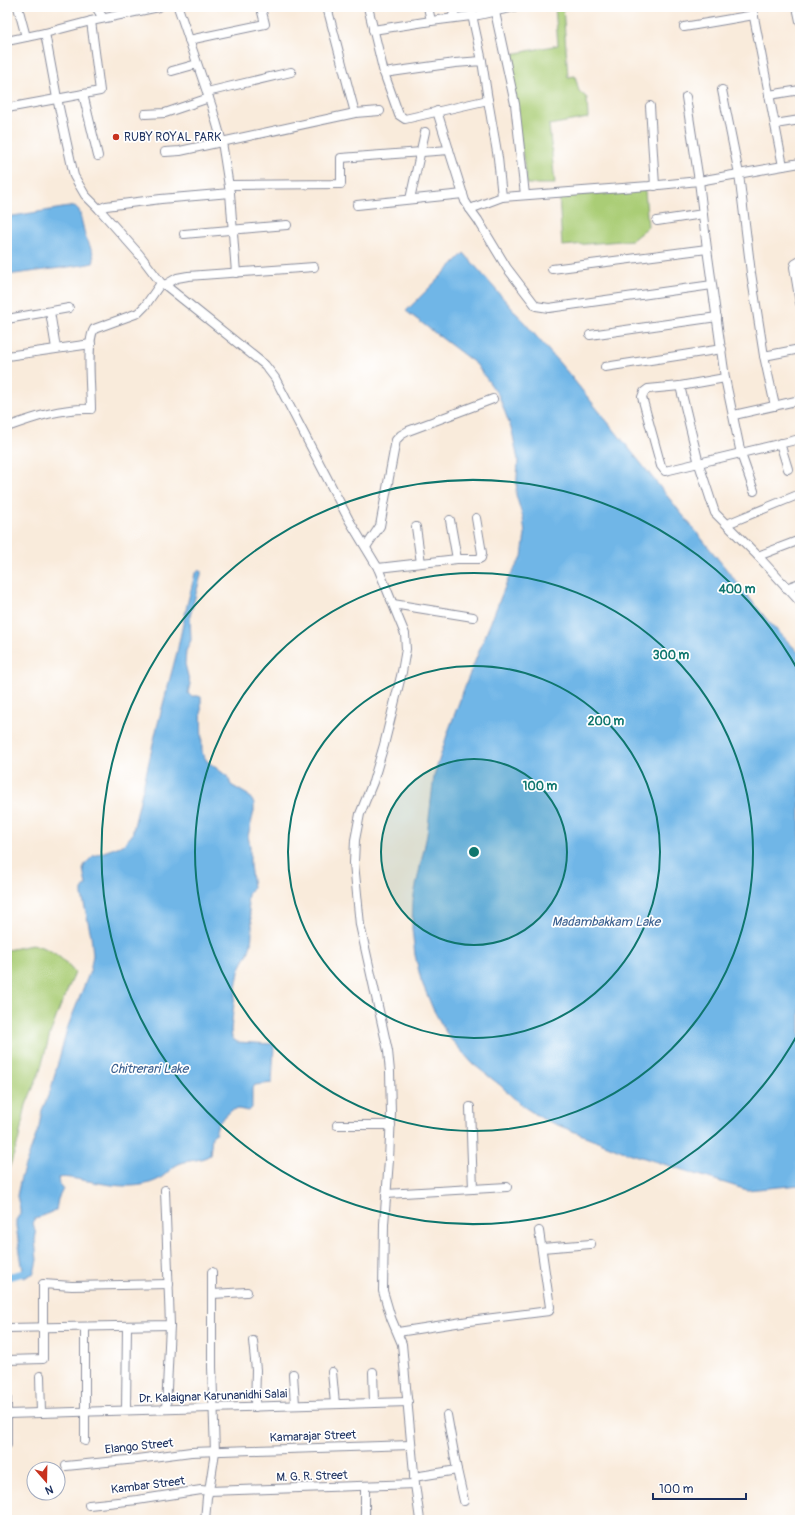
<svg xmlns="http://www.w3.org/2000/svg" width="807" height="1527" font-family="Pangolin,sans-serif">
  <rect width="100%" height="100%" fill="#fff"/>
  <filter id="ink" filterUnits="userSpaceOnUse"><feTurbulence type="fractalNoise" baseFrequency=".025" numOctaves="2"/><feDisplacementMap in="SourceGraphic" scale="8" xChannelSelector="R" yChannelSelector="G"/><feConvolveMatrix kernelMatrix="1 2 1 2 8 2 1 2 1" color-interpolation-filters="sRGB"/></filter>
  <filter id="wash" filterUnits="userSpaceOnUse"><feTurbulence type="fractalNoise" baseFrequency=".012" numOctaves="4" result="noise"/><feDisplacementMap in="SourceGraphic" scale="16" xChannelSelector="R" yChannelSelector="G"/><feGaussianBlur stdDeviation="0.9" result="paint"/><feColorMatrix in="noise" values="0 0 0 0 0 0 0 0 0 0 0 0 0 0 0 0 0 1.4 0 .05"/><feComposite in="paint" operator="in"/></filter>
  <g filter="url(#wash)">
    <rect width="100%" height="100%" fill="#f9ebdb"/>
    <g fill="#aacd76" stroke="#627e6a">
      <path d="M555 7H563L568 77 575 76 579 91 587 98 588 118 549 125 555 184H527L507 55 558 45Z"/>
      <path d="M645 190 648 227 632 240 562 246 559 196Z"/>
      <path d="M32 945C51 947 63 959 75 973L60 1007 50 1034 40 1071 26 1105 18 1142 7 1174V950Z"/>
    </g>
    <g fill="#70b6e7" stroke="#4672a2">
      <path d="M75 206 79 210 85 235 93 253 94 260 93 263 83 265 7 275V217Z"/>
      <path d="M464 253 569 374 768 621 800 654V1185L747 1190 622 1151 543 1119 521 1105 500 1085 473 1064 448 1036 433 1009 421 980 415 955 412 928 413 900 427 835 434 776 448 732 467 681 509 577 522 557 525 534 523 518 516 495 518 460 512 431 499 396 476 364 406 311Z"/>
      <path d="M199 570 201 571V575L190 616 191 640 186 651 185 664 190 684 188 693 191 696H198L201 697 202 753 207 761 228 777 231 785 248 795 254 803V811L248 836 250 846V865L253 888C241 897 252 913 252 926 252 935 252 944 248 953 245 960 241 964 239 972 235 991 233 1011 231 1030L232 1038 237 1042 272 1044 274 1046 272 1083 255 1085 252 1089V1108L249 1111 238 1109 232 1110 218 1123 215 1134 212 1136 210 1155C200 1162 185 1159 175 1166 168 1171 163 1178 155 1181 134 1190 109 1185 88 1181 79 1180 67 1176 58 1178L60 1185 63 1189 58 1199 56 1210 35 1219 33 1223 36 1234 35 1240 37 1260 34 1273 24 1278 16 1226V1220L20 1214V1209L17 1196 21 1177 39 1127 42 1110 51 1089 67 1029 90 971 93 955 91 935 82 895V890L86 885 83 869 85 864 93 856 123 845 132 835 157 727 177 652 187 605 195 574Z"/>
    </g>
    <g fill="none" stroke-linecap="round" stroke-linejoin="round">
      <path stroke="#70b6e7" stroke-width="7" d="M7 1277 24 1273"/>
    </g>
  </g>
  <g filter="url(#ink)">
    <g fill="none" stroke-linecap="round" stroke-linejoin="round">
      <defs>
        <g id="minor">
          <path d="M18 7 26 37"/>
          <path d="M96 7 103 18"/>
          <path d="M178 7 212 107 222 142 230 193 236 273"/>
          <path d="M327 7 355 113"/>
          <path d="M368 7 384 73 399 115 405 119 488 100 498 158 502 197 470 209 478 220 507 268 536 306 549 308 712 285"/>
          <path d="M428 7 431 21 479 15 514 7"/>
          <path d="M752 7 783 166"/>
          <path d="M797 7 800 21"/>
          <path d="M495 12 515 104 525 195"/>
          <path d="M472 15 482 61"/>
          <path d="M452 18 456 7"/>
          <path d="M684 27 754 15"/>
          <path d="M373 30 431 21"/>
          <path d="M45 33 91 21 159 7"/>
          <path d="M189 40 265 24 261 8"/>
          <path d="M7 41 45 33 57 98 74 176 85 195 99 209 139 254 161 283 165 285 265 365 275 378 349 520 378 568 405 634 406 649 402 672 384 745 373 782 360 814 355 840 354 863 360 925 388 1051 390 1072 391 1113 389 1160 384 1224 383 1291 391 1318 402 1344 415 1484 420 1520"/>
          <path d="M172 71 197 64"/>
          <path d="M384 73 455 63 482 61 488 100"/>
          <path d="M722 90 739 174 751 273 764 356 800 349"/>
          <path d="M207 92 291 72"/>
          <path d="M83 94 98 156"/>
          <path d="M769 95 800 90"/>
          <path d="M686 97 699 181 707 249 725 378 741 454 754 491"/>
          <path d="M650 106 655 186"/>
          <path d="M7 108 100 91 91 21"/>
          <path d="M437 111 449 150"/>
          <path d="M145 114 165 113 209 98"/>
          <path d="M775 124 800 120"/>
          <path d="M165 152 180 151 355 113 380 111"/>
          <path d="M229 185 341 184V158L449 150 465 201 470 209"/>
          <path d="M502 197 649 186 699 181 800 163"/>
          <path d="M410 199 425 132"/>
          <path d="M357 205 463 194"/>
          <path d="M99 209 106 206 161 199 230 193"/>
          <path d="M657 221 703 214"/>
          <path d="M184 234 287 225"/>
          <path d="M800 261 795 264 794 267 800 303"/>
          <path d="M552 269 707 249"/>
          <path d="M165 285 177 278 188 276 314 267"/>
          <path d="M50 312 56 348"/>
          <path d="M7 319 69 308"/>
          <path d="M590 335 717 317"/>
          <path d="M7 356 91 344"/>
          <path d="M764 356 775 406"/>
          <path d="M605 367 722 349"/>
          <path d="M725 378 680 386 699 464 715 513 758 556 800 602"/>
          <path d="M680 386 648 389 644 392 642 397 661 466 665 471 800 439"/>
          <path d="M734 415 800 400"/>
          <path d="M7 427C35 417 61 408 91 409 91 391 86 342 94 329L138 313 145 306 161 283"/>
          <path d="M780 443 788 469"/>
          <path d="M450 520 457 559"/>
          <path d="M727 524 800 494"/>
          <path d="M416 527 421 563"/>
          <path d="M366 547 380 526 396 440 401 435 408 431 493 399"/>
          <path d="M758 556 800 540"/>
          <path d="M378 568 457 559H479L481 558 482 553 476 518"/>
          <path d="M786 588 800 583"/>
          <path d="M393 604 473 617"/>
          <path d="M470 1107 473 1189"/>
          <path d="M337 1125H391"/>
          <path d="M386 1194 507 1187"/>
          <path d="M542 1248 591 1244"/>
          <path d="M212 1294 247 1292"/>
          <path d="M7 1328 170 1325 165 1190"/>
          <path d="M398 1332 469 1321 549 1311 550 1307 539 1231"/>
          <path d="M253 1341 256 1370 255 1407"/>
          <path d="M7 1360 43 1359V1284L72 1286 169 1284"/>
          <path d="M332 1372 335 1404"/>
          <path d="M373 1372 374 1403"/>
          <path d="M7 1374V1445"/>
          <path d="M293 1374 295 1405"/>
          <path d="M40 1376 41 1413"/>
          <path d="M166 1409 170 1325"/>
          <path d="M126 1410 127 1326"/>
          <path d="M7 1414 408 1402"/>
          <path d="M85 1441V1327"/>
          <path d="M66 1466 137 1459 191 1452 411 1445"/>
          <path d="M457 1470 464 1501"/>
          <path d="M414 1477 457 1470 447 1415"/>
          <path d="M89 1505 137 1500 201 1490 209 1491 415 1484"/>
          <path d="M205 1520 207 1497 209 1491 215 1452 212 1367V1272"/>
          <path d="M365 1520V1487"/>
        </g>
      </defs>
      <use href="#minor" stroke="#8a8d9c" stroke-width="10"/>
      <use href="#minor" stroke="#fff" stroke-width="8"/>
    </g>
  </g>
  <circle cx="474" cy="852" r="93" fill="#0f766e" fill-opacity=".12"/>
  <g fill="none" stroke="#0f766e" stroke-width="2">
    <circle cx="474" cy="852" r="93"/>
    <circle cx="474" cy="852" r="186"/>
    <circle cx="474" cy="852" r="279"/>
    <path d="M799 1032A372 372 0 1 1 799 672"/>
  </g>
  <circle fill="#c8321e" stroke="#fff" stroke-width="1.5" cx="116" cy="137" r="4"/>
  <g text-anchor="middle" stroke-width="3.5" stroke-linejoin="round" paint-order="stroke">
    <g font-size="12" fill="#1b2f5e" stroke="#fff" text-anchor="start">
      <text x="124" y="141">RUBY ROYAL PARK</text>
    </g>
    <g font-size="12" fill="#1b2f5e" stroke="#fff">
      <text transform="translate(213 1396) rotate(-2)" y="4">Dr. Kalaignar Karunanidhi Salai</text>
      <text transform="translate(313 1436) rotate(-2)" y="4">Kamarajar Street</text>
      <text transform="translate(139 1446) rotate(-6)" y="4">Elango Street</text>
      <text transform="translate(312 1476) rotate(-2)" y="4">M. G. R. Street</text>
      <text transform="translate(148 1485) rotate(-7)" y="4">Kambar Street</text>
    </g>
    <g font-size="13" font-style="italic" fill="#395e8e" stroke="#fff">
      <text x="606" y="926">Madambakkam Lake</text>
      <text x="149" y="1073">Chitrerari Lake</text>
    </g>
  </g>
  <circle cx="474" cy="852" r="6" fill="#0f766e" stroke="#fff" stroke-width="2"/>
  <g font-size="12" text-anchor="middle" font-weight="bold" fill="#0f766e" stroke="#fff" stroke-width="3.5" stroke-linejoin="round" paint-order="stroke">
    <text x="737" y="593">400 m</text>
    <text x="671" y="659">300 m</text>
    <text x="606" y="725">200 m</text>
    <text x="540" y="790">100 m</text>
  </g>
  <rect width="807" height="1527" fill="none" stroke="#fff" stroke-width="24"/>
  <g transform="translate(46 1481) rotate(160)"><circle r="19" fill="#ffffff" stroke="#a4acbf"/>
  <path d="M0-3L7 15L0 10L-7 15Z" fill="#c8321e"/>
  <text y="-6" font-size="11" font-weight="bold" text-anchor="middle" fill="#1b2f5e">N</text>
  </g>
  <path d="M653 1493v6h93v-6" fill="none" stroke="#1b2f5e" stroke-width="2"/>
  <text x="659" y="1493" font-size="12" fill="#1b2f5e" stroke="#ffffff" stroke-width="3" paint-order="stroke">100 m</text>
</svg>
